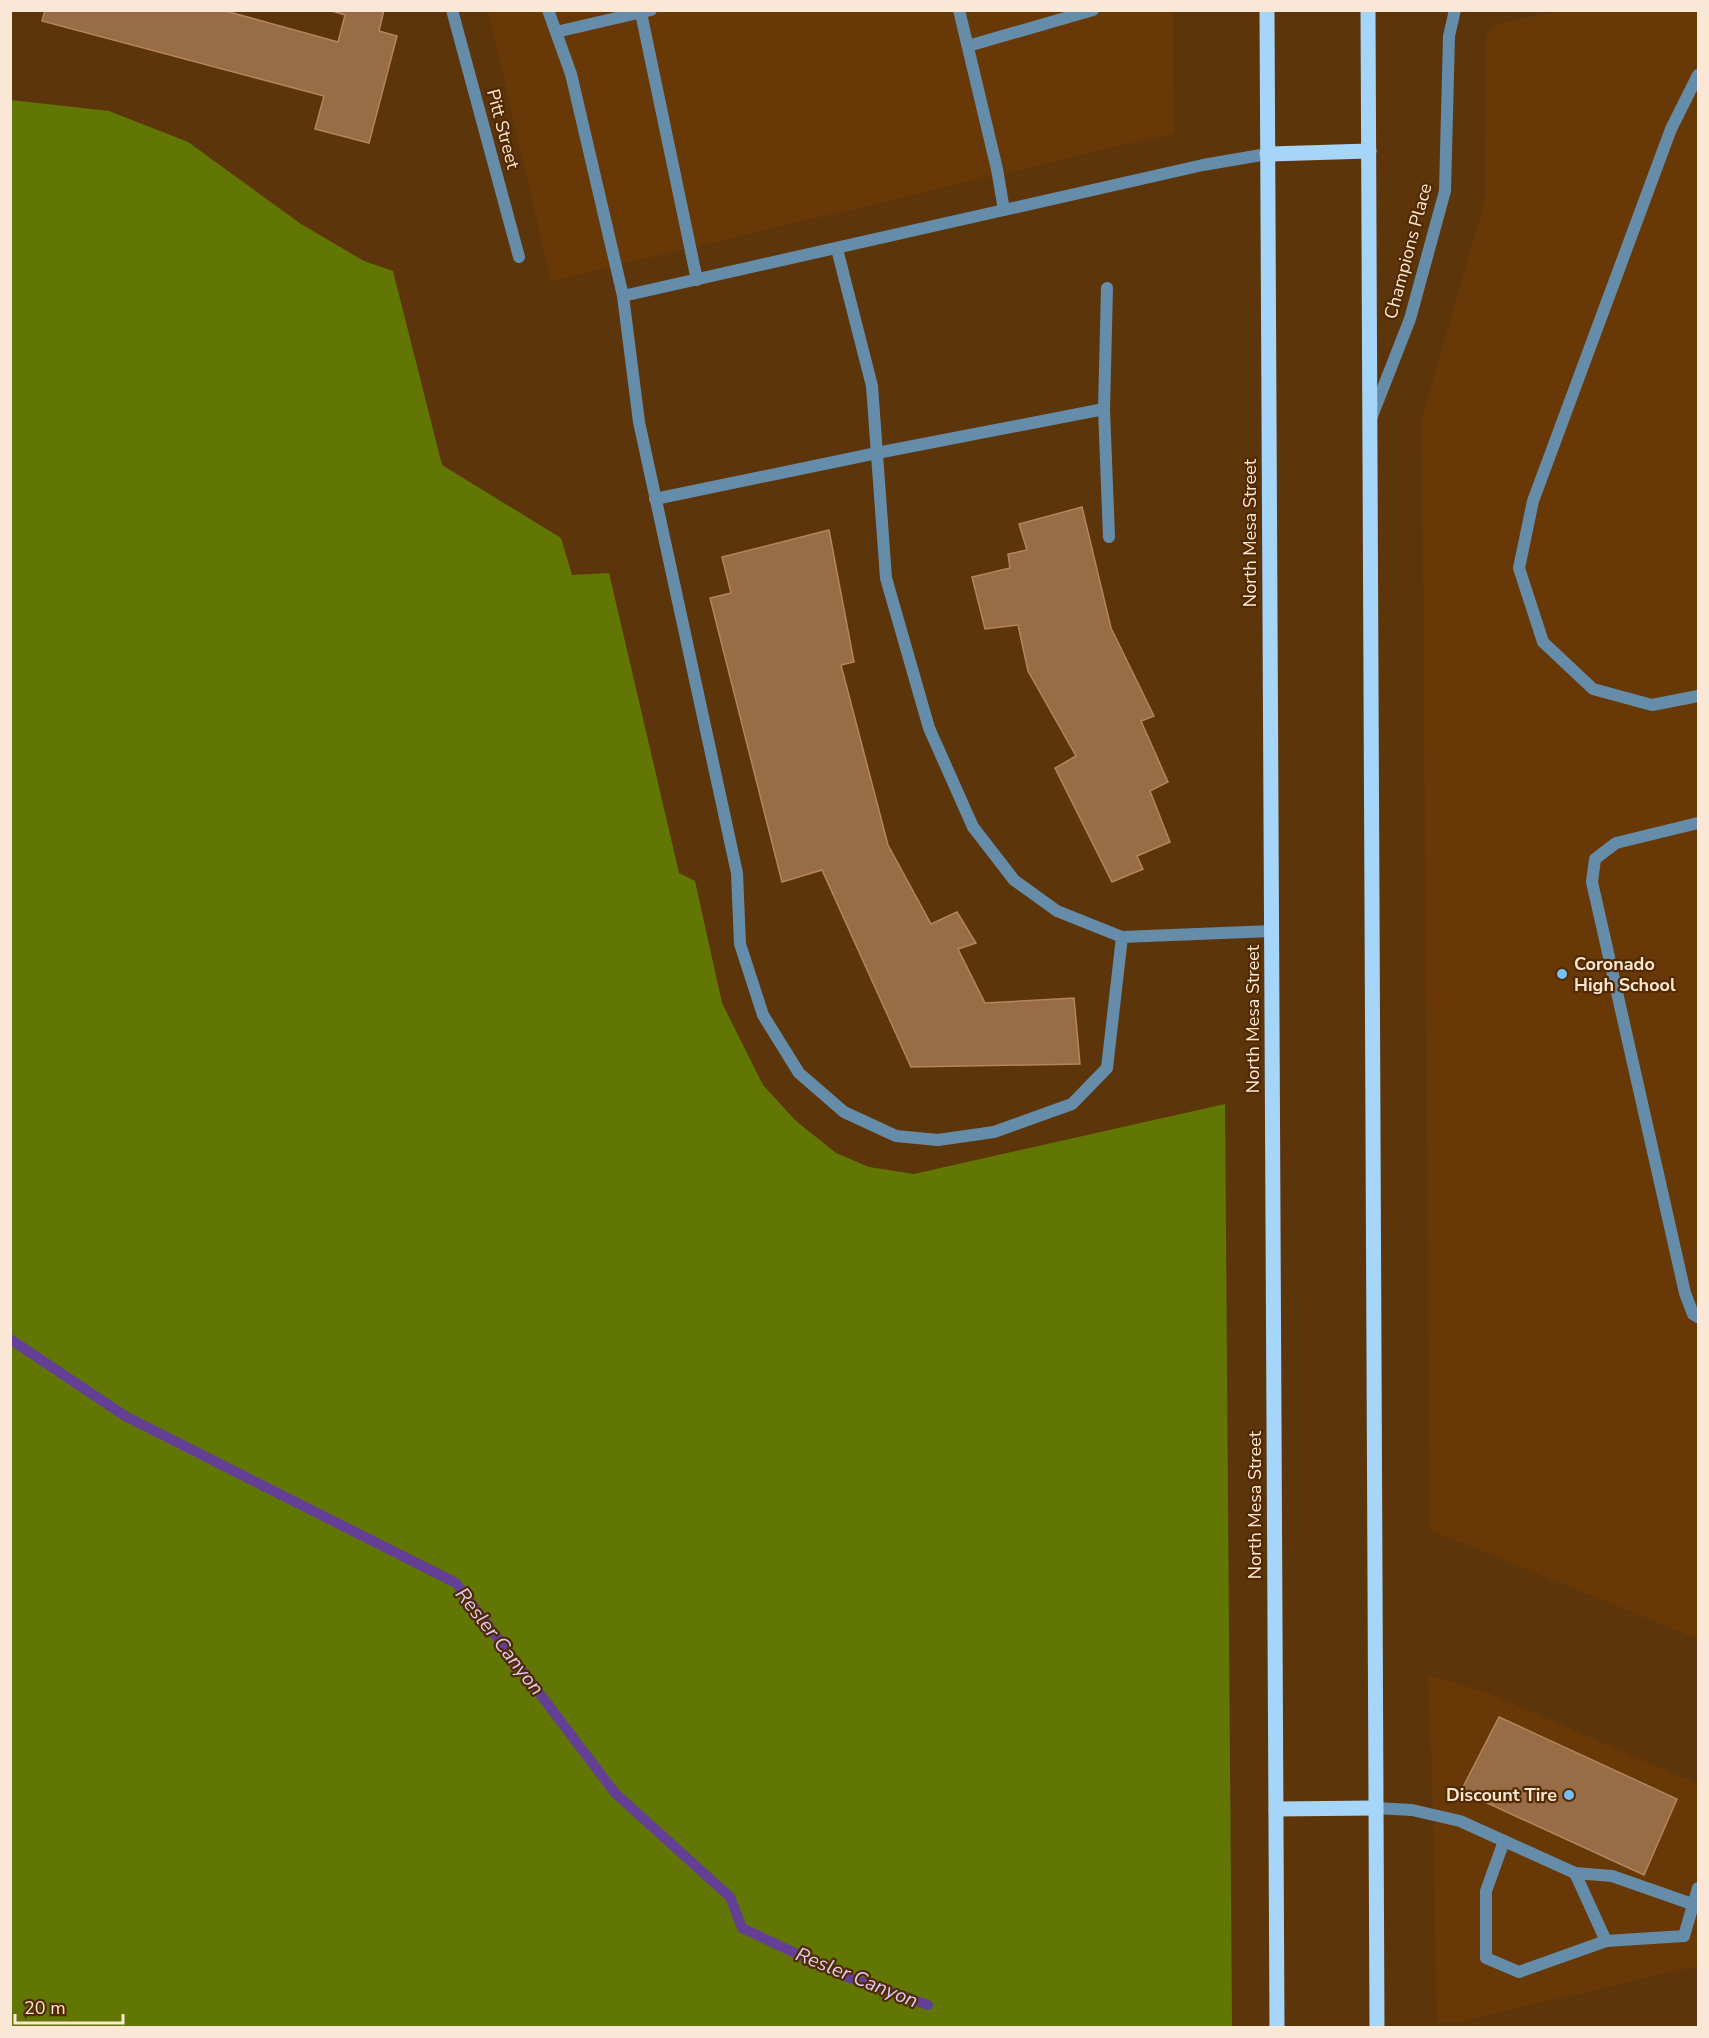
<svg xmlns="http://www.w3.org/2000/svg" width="1709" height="2038" font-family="'Nunito Sans',sans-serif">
  <rect width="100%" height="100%" fill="#5d350b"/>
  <g fill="#683906">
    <path d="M488 11H1173L1174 133 551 281Z"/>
    <path d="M1558 11H1698V1639L1430 1530 1422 418 1485 200 1486 37 1496 24Z"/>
    <path d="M1428 1675 1488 1693 1698 1784V1966L1458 2022H1437L1432 1773Z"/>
  </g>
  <path fill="#627603" d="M11 100 109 111 188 142 301 224 364 261 393 271 442 465 561 538 572 575 609 573 679 873 695 881 722 1003 763 1085 796 1121 836 1153 869 1167 914 1174 1225 1104 1232 2027H11Z"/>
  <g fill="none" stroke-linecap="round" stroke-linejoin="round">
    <path stroke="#643f96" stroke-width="10" d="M10 1339 125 1416 456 1583 615 1793 730 1897 742 1928 842 1975 928 2005"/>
  </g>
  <g fill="#986c45" stroke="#b4855e" stroke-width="1.5">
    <path d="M45 10H222L338 42 345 15 329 10H384L379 31 397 36 369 143 315 129 324 96 42 21Z"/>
    <path d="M1082 507 1111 628 1154 716 1141 721 1168 782 1150 791 1170 842 1137 856 1143 869 1112 882 1055 768 1076 756 1028 671 1018 625 985 629 972 577 1010 568 1008 554 1027 550 1019 524Z"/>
    <path d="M829 530 854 662 841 665 888 845 931 924 957 912 976 943 958 949 985 1003 1074 998 1080 1064 911 1067 822 870 782 882 710 598 731 593 722 557Z"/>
    <path d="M1499 1717 1677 1799 1644 1875 1461 1791Z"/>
  </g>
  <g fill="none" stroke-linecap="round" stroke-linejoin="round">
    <g stroke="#658daa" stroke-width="12">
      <path d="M548 10 571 74 623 296"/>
      <path d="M959 10 997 169 1004 210 623 296 639 422 737 873 740 944 763 1015 799 1073 844 1112 896 1136 938 1140 994 1132 1072 1104 1107 1068 1122 937 1272 931"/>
      <path d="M641 13 697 280"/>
      <path d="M556 32 651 10"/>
      <path d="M968 46 1093 10"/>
      <path d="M1698 75 1671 129 1533 501 1519 568 1543 642 1593 689 1652 705 1698 696"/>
      <path d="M1004 210 1203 165 1267 154"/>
      <path d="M837 249 872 386 886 578 929 728 973 827 1014 880 1057 911 1122 937"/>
      <path d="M1104 409 1109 537"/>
      <path d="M655 499 877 453 1104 409 1107 288"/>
      <path d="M1698 823 1616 843 1595 859 1592 882 1685 1293 1693 1314 1698 1317"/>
      <path d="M1375 1808 1412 1810 1460 1821 1575 1873 1612 1876 1695 1905"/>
      <path d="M1504 1841 1486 1891V1958L1519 1972 1606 1941 1684 1936 1698 1888"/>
      <path d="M1575 1873 1606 1941"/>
    </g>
    <g stroke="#658daa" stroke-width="12">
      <path d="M452 10 519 257"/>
      <path d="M1372 416 1410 319 1445 191 1449 36 1455 10"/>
    </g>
    <g stroke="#a5d5f8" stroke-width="15">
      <path d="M1267 10 1277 2028"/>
      <path d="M1368 10 1377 2028"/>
      <path d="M1267 154 1369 151"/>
      <path d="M1276 1809 1375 1808"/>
    </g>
  </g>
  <g fill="#74c0f6" stroke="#522a00" stroke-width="2">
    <circle cx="1562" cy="974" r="6"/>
    <circle cx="1569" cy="1795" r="6"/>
  </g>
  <g text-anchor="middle" stroke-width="4.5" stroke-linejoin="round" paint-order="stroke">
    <g font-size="18" fill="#fbe7d6" stroke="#522a00">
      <text transform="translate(503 129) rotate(75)" y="6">Pitt Street</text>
      <text transform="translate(1408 251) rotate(-75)" y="6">Champions Place</text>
      <text transform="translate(1250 533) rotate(-90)" y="6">North Mesa Street</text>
      <text transform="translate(1253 1019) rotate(-90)" y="6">North Mesa Street</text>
      <text transform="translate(1255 1505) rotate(-90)" y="6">North Mesa Street</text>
    </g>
    <g font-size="18" font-weight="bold" fill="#fbe7d6" stroke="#522a00" text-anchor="start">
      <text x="1574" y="970">Coronado<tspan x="1574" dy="21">High School</tspan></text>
      <text x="1557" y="1801" text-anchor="end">Discount Tire</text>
    </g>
    <g font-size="20" font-style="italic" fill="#dcccfb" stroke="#522a00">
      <text transform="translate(500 1641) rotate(52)" y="7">Resler Canyon</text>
      <text transform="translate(857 1977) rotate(22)" y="7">Resler Canyon</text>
    </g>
  </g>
  <rect width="1709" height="2038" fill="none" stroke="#fbe7d6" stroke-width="24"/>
  <path d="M15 2014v9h108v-9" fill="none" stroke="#fbe7d6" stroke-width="3"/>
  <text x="24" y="2014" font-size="18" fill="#fbe7d6" stroke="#522a00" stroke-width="4.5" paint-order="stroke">20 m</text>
</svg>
